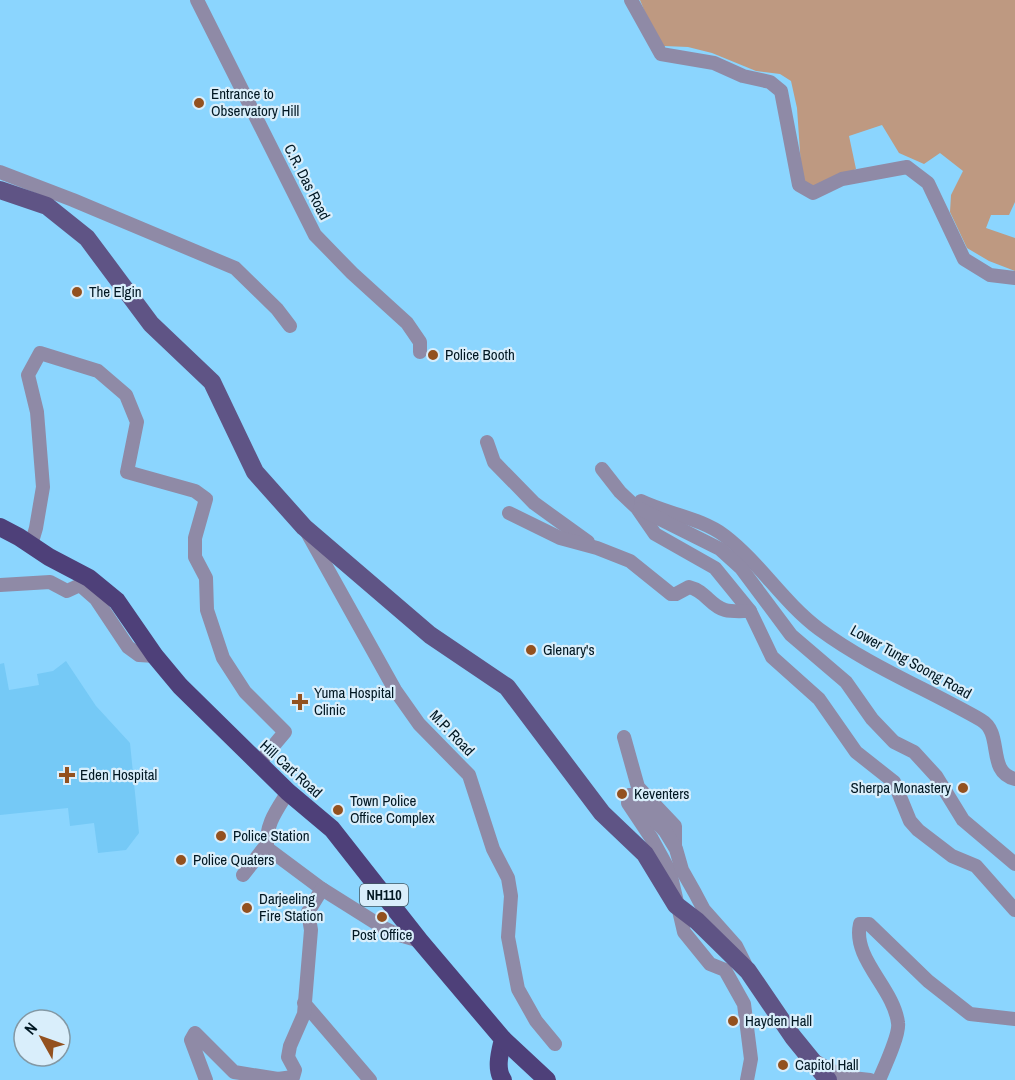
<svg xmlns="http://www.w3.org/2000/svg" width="1015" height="1080" font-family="'Archivo Narrow',sans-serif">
  <rect width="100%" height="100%" fill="#8bd5fe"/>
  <path fill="#75c9f6" d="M66 661 96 706 130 743 139 833 126 850 98 853 94 823 70 826 68 808 0 815V664L4 663 9 690 39 685 37 674 53 671Z"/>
  <path fill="#be9981" d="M640 0H1015V202L1009 215H991L986 228 1015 238V271L989 261 967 248 950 212 951 195 963 171 940 153 924 164 899 153 882 125 849 136 856 169 814 186 802 181 797 108 791 81 780 74 756 71 712 53 688 47 664 46 653 32Z"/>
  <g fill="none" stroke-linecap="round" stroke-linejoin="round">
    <g stroke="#8f8aa6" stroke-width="14">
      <path d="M197 0 315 235 352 273 407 323 420 342V352"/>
      <path d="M631 0 661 54 714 63 743 76 770 82 781 91 799 185 813 193 842 179 907 167 928 183 964 259 990 275 1015 278"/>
      <path d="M0 172 73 200 235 268 277 309 290 326"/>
      <path d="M487 442 494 462 534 503 588 542"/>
      <path d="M602 469 620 492 637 508 655 534 715 568 750 611 772 657 819 699 856 752 894 782 910 821 918 830 952 856 976 866 1015 910"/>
      <path d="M641 501C668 514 701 518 725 536 760 563 783 602 819 629 869 666 927 689 981 720 1004 733 986 772 1015 779"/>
      <path d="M640 509 720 549 741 568 791 635 846 682 872 719 894 742 914 752 936 776 963 820 1015 864"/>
      <path d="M509 513 560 538 597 548 630 561 671 594H676L689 587C706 591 710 606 725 610 733 612 742 611 750 611"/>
      <path d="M308 534 395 690 419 724 469 775 493 849 508 878 511 896 508 937 518 989 536 1021 555 1044"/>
      <path d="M31 545 36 528 43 487 37 412 28 375 40 353 98 371 126 395 137 422 127 472 195 491 206 499 195 538V557L206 578 207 610 223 658 245 692 285 732 258 764"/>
      <path d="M0 585 50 582 67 591 80 585 96 599 128 647 139 655 155 656"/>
      <path d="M624 737 638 787 675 826V846"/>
      <path d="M288 792C276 811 265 825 267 848L322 889 384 928 396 934 420 941"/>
      <path d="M630 795 628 803 652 839 670 872 684 932 710 964 725 970 744 1004 751 1059 747 1080"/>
      <path d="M630 795 665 831 676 849 682 870 695 893 704 910 736 946 745 964"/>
      <path d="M243 875 267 844"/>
      <path d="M304 1003 370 1080"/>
      <path d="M817 1062 843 1077 870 1080"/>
      <path d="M206 1080 191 1040 195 1033 234 1072 278 1079 293 1077 295 1070 288 1057 290 1046 304 1014 311 930 308 912 322 889"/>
      <path d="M879 1080C884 1068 900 1034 898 1023 894 988 852 959 860 924H869L928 981 970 1014 1015 1019"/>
    </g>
    <path stroke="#5f5485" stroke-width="18" d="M0 190 47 206 87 238 151 324 212 382 255 472 304 527 430 635 507 687 602 813 645 854 676 905 697 921 748 971 793 1037 828 1080"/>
    <g stroke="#4e4079" stroke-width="18">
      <path d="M0 527 19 537 49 557 89 578 117 601 155 656 180 686 288 792 332 829 420 941 503 1039C500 1052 495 1069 503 1080"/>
      <path d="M503 1039 547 1080"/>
    </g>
  </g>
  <g fill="#93511f" stroke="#d9eefb" stroke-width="2">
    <circle cx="199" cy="103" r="6"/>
    <circle cx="77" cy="292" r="6"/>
    <circle cx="433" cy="355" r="6"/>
    <circle cx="531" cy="650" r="6"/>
    <path d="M297 693h6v6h6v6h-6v6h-6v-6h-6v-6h6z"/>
    <path d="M64 766h6v6h6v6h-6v6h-6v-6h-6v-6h6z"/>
    <circle cx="963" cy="788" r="6"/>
    <circle cx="622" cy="794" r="6"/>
    <circle cx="338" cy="810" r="6"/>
    <circle cx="221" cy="836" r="6"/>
    <circle cx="181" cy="860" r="6"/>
    <circle cx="247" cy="908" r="6"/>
    <circle cx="382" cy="917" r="6"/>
    <circle cx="733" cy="1021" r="6"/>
    <circle cx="783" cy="1065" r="6"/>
  </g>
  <g text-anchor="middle" stroke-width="4.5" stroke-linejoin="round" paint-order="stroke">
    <rect fill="#d9eefb" stroke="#425863" stroke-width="1.5" x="360" y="884" width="48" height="22" rx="4.5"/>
    <g font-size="14" font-weight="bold" fill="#011722">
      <text x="384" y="900">NH110</text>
    </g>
    <g font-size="15" fill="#011722" stroke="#d9eefb" text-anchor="start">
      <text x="211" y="99">Entrance to<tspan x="211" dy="17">Observatory Hill</tspan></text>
      <text x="89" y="297">The Elgin</text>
      <text x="445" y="360">Police Booth</text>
      <text x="543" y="655">Glenary's</text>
      <text x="314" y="698">Yuma Hospital<tspan x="314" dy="17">Clinic</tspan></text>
      <text x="80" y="780">Eden Hospital</text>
      <text x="951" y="793" text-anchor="end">Sherpa Monastery</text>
      <text x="634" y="799">Keventers</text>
      <text x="350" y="806">Town Police<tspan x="350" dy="17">Office Complex</tspan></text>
      <text x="233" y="841">Police Station</text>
      <text x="193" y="865">Police Quaters</text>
      <text x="259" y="904">Darjeeling<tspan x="259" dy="17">Fire Station</tspan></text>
      <text x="382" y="940" text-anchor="middle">Post Office</text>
      <text x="745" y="1026">Hayden Hall</text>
      <text x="795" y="1070">Capitol Hall</text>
    </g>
    <g font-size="15" fill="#011722" stroke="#d9eefb">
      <text transform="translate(307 182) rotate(63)" y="5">C.R. Das Road</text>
      <text transform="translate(911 662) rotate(29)" y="5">Lower Tung Soong Road</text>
      <text transform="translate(452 733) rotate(46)" y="5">M.P. Road</text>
      <text transform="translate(291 769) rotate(42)" y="5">Hill Cart Road</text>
    </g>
  </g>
  <g transform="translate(42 1038) rotate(310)"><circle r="28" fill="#d9eefb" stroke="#8398a4" stroke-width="1.5"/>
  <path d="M0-4.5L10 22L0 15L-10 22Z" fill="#93511f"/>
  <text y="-9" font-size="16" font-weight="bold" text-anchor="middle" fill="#011722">N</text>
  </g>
</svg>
